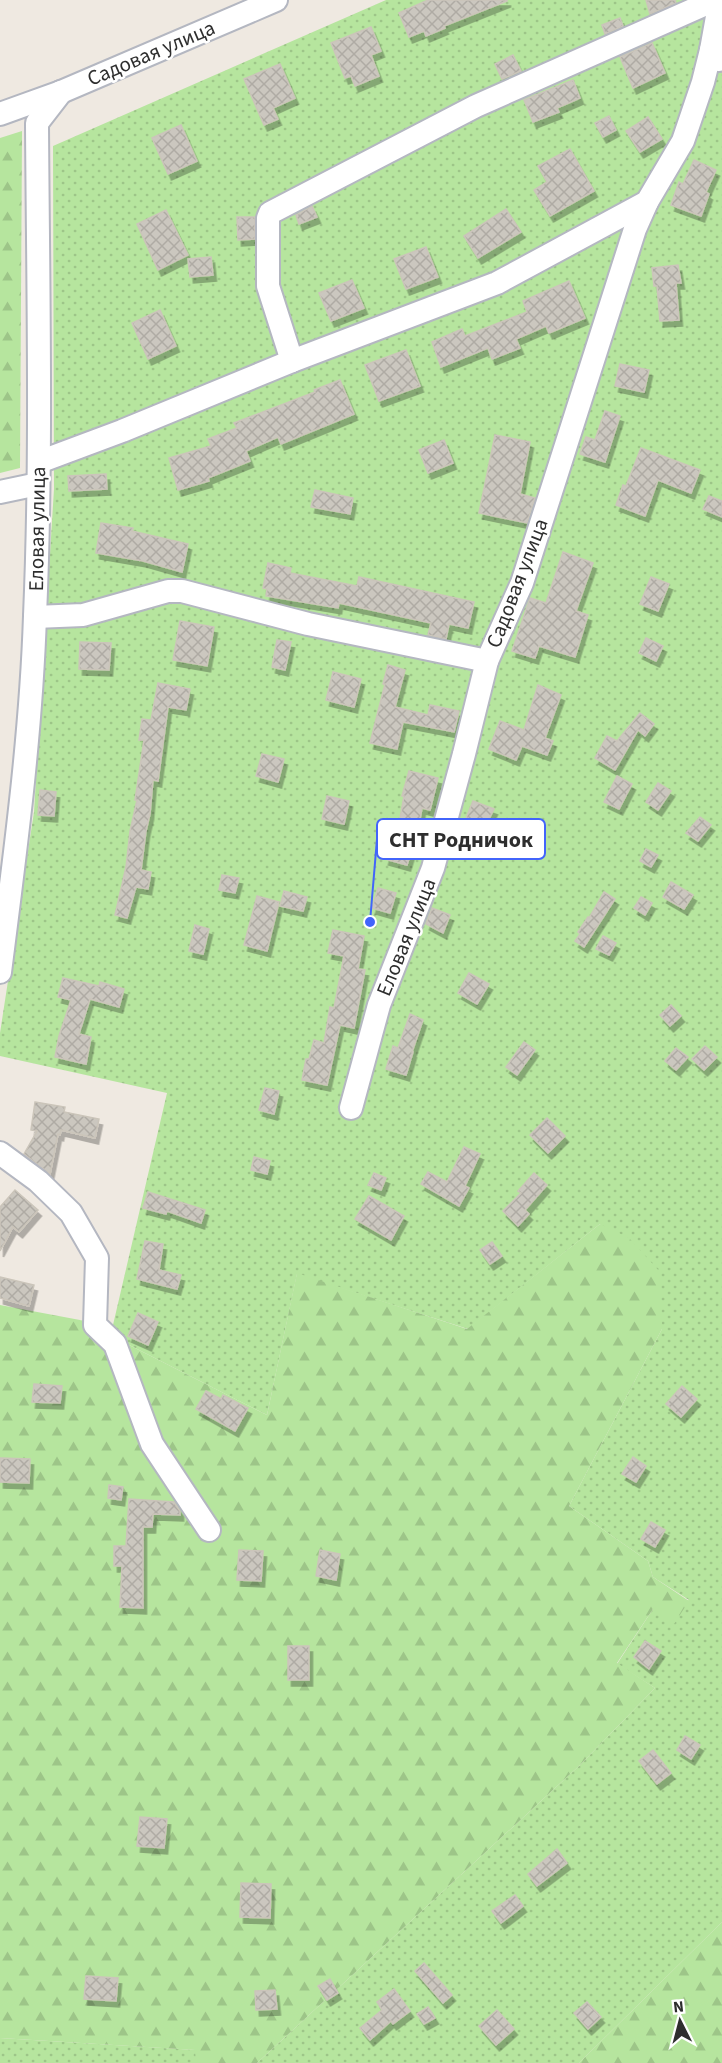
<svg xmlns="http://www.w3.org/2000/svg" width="722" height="2063" font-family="'Source Sans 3',sans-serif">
  <defs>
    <pattern id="green-dots" width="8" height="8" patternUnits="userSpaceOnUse" patternTransform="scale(1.5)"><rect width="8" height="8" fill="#b6e59e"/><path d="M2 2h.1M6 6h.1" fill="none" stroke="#9dc588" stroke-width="1.8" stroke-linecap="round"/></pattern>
    <pattern id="forest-firs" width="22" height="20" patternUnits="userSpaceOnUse" patternTransform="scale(1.5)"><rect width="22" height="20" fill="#b6e59e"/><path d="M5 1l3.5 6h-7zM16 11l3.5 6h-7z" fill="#9dc588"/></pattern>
    <pattern id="building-cross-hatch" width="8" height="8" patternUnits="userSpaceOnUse" patternTransform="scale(1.5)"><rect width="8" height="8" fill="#cbc7bf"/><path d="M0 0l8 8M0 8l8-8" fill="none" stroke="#afaba4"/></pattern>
    <filter id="shadow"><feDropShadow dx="3.5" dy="6" stdDeviation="0" flood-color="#0004"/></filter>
  </defs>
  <rect width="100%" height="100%" fill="#efe9e1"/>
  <g fill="url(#green-dots)">
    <path d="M386 0H722V1922L579 2063H257L580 1765 655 1688 617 1664 653 1609 689 1600 653 1577 648 1561 569 1506 662 1329 600 1224 468 1329 297 1274 267 1415 80 1320 113 1325 167 1093 0 1056V1033L34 812 54 489 53 146Z"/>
    <path d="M0 2038 196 2050V2063H0Z"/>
  </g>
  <g fill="url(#forest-firs)">
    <path d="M22 131 20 468 0 473V138Z"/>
    <path d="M600 1224 629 1238 660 1272 662 1329 569 1506 648 1561 653 1577 689 1601 674 1624 653 1609 617 1663 655 1688 580 1765 257 2063H196L195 2050 0 2038V1305L80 1320 267 1415 297 1273 467 1329Z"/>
    <path d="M722 1922V2063H579Z"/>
  </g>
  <g fill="url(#building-cross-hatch)" stroke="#cbc5ba" stroke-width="1.5" filter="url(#shadow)">
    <path d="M428 0H507V1L444 26 445 28 426 36 424 31 409 37 399 13Z"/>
    <path d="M646 0H675L676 3 650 14Z"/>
    <path d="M620 18 623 26 605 34 602 25Z"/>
    <path d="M371 27 381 51 371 55 379 76 355 86 351 76 345 78 331 43Z"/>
    <path d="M652 43 665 73 633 88 620 57Z"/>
    <path d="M513 55 521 71 502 79 495 64Z"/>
    <path d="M280 64 295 98 273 108 278 119 264 125 244 79Z"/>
    <path d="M573 80 580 98 557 108 559 112 533 122 524 100Z"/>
    <path d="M609 116 616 130 603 137 595 123Z"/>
    <path d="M648 117 662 139 640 152 626 131Z"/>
    <path d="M181 125 197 161 168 174 152 138Z"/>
    <path d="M570 149 594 191 550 216 534 190 547 182 538 166Z"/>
    <path d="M694 160 716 170 706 192 709 194 701 216 671 205 679 182 683 184Z"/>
    <path d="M312 206 317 217 299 224 296 215Z"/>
    <path d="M506 209 521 232 478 258 464 236Z"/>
    <path d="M166 210 188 255 158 270 137 224Z"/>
    <path d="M237 217H255V239L238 240Z"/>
    <path d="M426 247 438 277 406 289 394 259Z"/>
    <path d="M211 257 213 275 190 277 188 259Z"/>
    <path d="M678 265 681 283H676L679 320 660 321 657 286H654L652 268Z"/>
    <path d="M352 280 364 308 331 321 319 293Z"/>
    <path d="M569 281 585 318 549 333 546 326 516 339 520 348 492 359 488 348 441 367 432 342 462 329 465 336 527 312 523 301Z"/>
    <path d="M160 310 176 346 148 359 132 323Z"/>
    <path d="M406 350 420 386 379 401 365 365Z"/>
    <path d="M620 364 649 370 644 392 615 386Z"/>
    <path d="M340 380 354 414 281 444 278 437 246 451 250 461 208 478 209 481 178 490 169 458 211 446 208 439 237 428 234 423 315 392 314 390Z"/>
    <path d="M605 411 620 416 605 462 580 454 586 437 595 440Z"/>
    <path d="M495 435 530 442 520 494 535 498 527 523 479 513Z"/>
    <path d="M444 440 453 463 428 473 419 450Z"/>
    <path d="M641 448 700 470 691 493 658 480 645 516 616 505 623 485 626 486Z"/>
    <path d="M106 474 107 489 69 491 68 476Z"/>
    <path d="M315 490 353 498 350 514 311 507Z"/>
    <path d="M709 496 722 501V517L703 509Z"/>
    <path d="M101 523 133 528 132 531 188 544 182 572 143 561 96 553Z"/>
    <path d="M563 552 593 563 576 611 588 615 575 657 539 646 535 658 512 651 530 598 546 603Z"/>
    <path d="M268 563 291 568 290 573 357 586 359 577 474 602 468 628 449 624 446 639 428 635 431 623 339 603 338 608 266 596 267 589 263 588Z"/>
    <path d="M651 577 669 584 658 611 640 604Z"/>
    <path d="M180 621 214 627 207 666 173 660Z"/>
    <path d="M646 638 663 646 656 661 639 653Z"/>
    <path d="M277 640 291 642 285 670 272 667Z"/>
    <path d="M80 642 111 643 109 670 79 669Z"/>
    <path d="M388 665 405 670 395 707 428 715 430 705 459 711 454 732 403 722 397 749 370 743 385 684H383Z"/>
    <path d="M333 672 361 679 354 707 326 700Z"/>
    <path d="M158 683 190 689 186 710 168 707 158 781 153 780 150 814 146 831 141 870 151 872 148 889 136 887 127 918 115 915 126 867 130 831 137 800H135L144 740H139L142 719 151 720Z"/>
    <path d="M538 685 561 695 545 738 553 741 547 755 522 746 516 760 489 749 500 721 524 730Z"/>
    <path d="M640 713 654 724 645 736 638 730 615 770 595 758 607 736 617 741Z"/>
    <path d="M262 754 284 759 278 782 256 776Z"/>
    <path d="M409 771 438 778 430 810 422 808 418 830 407 865 385 859 393 828 398 830 404 796H402Z"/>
    <path d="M617 776 632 784 619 809 604 802Z"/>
    <path d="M658 783 671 791 658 810 646 802Z"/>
    <path d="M40 790 56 792 54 816 38 815Z"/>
    <path d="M327 796 349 801 344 824 322 819Z"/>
    <path d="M473 801 494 809 489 819 504 825 500 837 464 823Z"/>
    <path d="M700 817 711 825 698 841 686 833Z"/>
    <path d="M646 849 658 855 651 867 640 861Z"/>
    <path d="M222 875 239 878 235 893 219 890Z"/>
    <path d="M671 882 693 895 684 909 663 897Z"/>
    <path d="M378 888 396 893 390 913 372 908Z"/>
    <path d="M284 891 307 897 303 911 280 906Z"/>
    <path d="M604 892 615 899 584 947 575 941 580 934 578 932 588 917 589 918Z"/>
    <path d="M257 896 279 902 267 951 244 945Z"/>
    <path d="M641 897 652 903 645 915 634 908Z"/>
    <path d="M432 908 450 915 443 933 426 924Z"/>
    <path d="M195 925 209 929 203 954 189 951Z"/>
    <path d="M333 930 364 936 358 969 365 970 354 1028 340 1025 327 1085 302 1080 306 1059H309L314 1040 324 1043 330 1007 334 1008 344 956 328 953Z"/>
    <path d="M603 936 616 943 609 955 596 949Z"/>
    <path d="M469 973 489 984 477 1004 458 993Z"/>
    <path d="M63 978 99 986 100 982 124 989 119 1007 90 999 79 1034 91 1037 86 1064 55 1057 59 1036 71 1000 58 997Z"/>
    <path d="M671 1005 681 1016 670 1026 660 1015Z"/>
    <path d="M410 1014 423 1020 412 1052H413L406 1075 386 1069 393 1046 398 1048Z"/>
    <path d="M524 1042 535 1050 517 1075 506 1067Z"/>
    <path d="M705 1046 717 1057 704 1070 692 1059Z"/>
    <path d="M676 1048 688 1057 676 1070 665 1061Z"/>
    <path d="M265 1088 279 1091 274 1114 259 1110Z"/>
    <path d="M35 1102 65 1107 64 1112 99 1119 95 1138 61 1130 60 1135 58 1134 50 1174 24 1154 37 1131 31 1130Z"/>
    <path d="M547 1118 565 1136 548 1153 530 1135Z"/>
    <path d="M464 1147 480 1154 465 1186 469 1188 459 1206 421 1184 428 1172 447 1182Z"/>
    <path d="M254 1157 270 1161 267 1174 251 1170Z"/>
    <path d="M374 1173 386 1178 381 1190 368 1185Z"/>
    <path d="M534 1173 547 1185 525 1210 529 1214 518 1226 503 1211 521 1193 518 1191Z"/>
    <path d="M15 1190 38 1210 19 1232 13 1227 0 1251V1207Z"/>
    <path d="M148 1192 205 1210 201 1223 167 1211 166 1214 143 1208Z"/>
    <path d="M369 1196 404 1216 391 1240 355 1219Z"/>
    <path d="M145 1241 163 1244 159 1270 181 1275 177 1289 137 1279Z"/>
    <path d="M492 1242 502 1256 490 1264 480 1250Z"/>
    <path d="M0 1277 34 1285 29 1306 0 1298Z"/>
    <path d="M138 1313 158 1322 148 1345 128 1336Z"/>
    <path d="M34 1384 62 1386 60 1403 32 1402Z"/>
    <path d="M682 1386 697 1399 681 1417 666 1404Z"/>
    <path d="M206 1391 221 1399 223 1395 248 1408 235 1431 196 1409Z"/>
    <path d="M633 1457 646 1466 636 1482 622 1474Z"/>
    <path d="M0 1458 30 1459 29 1483 0 1482Z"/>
    <path d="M109 1485 123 1487 121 1500 108 1498Z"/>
    <path d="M129 1499 174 1502 180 1511V1515L153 1514 152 1527H143V1608L120 1607 122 1566H114V1546H126Z"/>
    <path d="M651 1522 665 1530 655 1547 641 1539Z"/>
    <path d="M239 1550 263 1551 261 1581 237 1580Z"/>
    <path d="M320 1550 340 1554 336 1580 316 1576Z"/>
    <path d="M645 1641 661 1651 649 1669 634 1657Z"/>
    <rect x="288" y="1646" width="21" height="34"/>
    <path d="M685 1736 700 1745 691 1759 677 1750Z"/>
    <path d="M653 1750 671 1773 657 1784 639 1761Z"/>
    <path d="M140 1817 167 1819 164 1848 137 1846Z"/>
    <path d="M557 1849 567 1863 537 1886 528 1874Z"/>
    <path d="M241 1883 271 1884 270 1918 240 1917Z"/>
    <path d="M515 1895 523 1906 501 1923 492 1911Z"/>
    <path d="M424 1963 452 1995 443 2003 415 1971Z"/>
    <path d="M86 1976 118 1978 116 2001 84 1999Z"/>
    <path d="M330 1979 338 1993 327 2000 318 1986Z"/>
    <path d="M394 1989 410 2011 393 2024 391 2021 370 2040 360 2028 382 2010 377 2002Z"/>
    <path d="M275 1990 277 2009 256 2010 255 1991Z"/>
    <path d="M587 2002 601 2017 588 2029 574 2013Z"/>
    <path d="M428 2007 435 2018 424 2024 417 2014Z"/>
    <path d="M497 2010 514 2029 496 2045 479 2026Z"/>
  </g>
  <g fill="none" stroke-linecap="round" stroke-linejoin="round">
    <defs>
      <g id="minor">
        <path d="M719 60 711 50 720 0"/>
        <path d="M0 114 61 92 276 0"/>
        <path d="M292 361 268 286V218L270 213 476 106 715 0"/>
        <path d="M39 462 122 431 292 361 497 283 647 202 683 141 703 82 711 50"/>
        <path d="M0 492 38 484"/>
        <path d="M35 617 83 615 168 591H182L308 624 487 661 522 583 635 229 647 202"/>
        <path d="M0 972C15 854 31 736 35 616 42 452 38 287 37 123L61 92"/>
        <path d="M351 1108 379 1005 433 868 464 754 487 661"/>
        <path d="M0 1153 38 1181 71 1213 97 1258 95 1325 115 1344 152 1444 209 1530"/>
      </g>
    </defs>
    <use href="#minor" stroke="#b4b7c1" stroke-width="26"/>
    <use href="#minor" stroke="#fff" stroke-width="22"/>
  </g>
  <g text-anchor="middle" stroke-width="5" stroke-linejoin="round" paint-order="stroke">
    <g font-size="21" fill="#2e2e2e" stroke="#fff">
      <text transform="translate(151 53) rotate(-23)" y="7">Садовая улица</text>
      <text transform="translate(37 529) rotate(-89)" y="7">Еловая улица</text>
      <text transform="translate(517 583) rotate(-69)" y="7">Садовая улица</text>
      <text transform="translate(406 937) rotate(-68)" y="7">Еловая улица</text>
    </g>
  </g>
  <path fill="none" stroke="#4264fb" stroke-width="2" d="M370 922L377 839"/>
  <circle fill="#4264fb" stroke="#fff" stroke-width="2" cx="370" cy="922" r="6"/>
  <rect fill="#fff" stroke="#4264fb" stroke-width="2" x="377" y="819" width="168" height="40" rx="6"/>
  <g font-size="22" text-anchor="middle" font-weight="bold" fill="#2e2e2e">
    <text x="461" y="847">СНТ Родничок</text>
  </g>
  <g transform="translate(680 2021) rotate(354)" stroke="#ffffff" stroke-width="4.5" paint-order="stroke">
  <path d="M0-4.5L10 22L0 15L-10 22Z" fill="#2e2e2e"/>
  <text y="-9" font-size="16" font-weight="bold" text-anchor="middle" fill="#2e2e2e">N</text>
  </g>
</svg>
